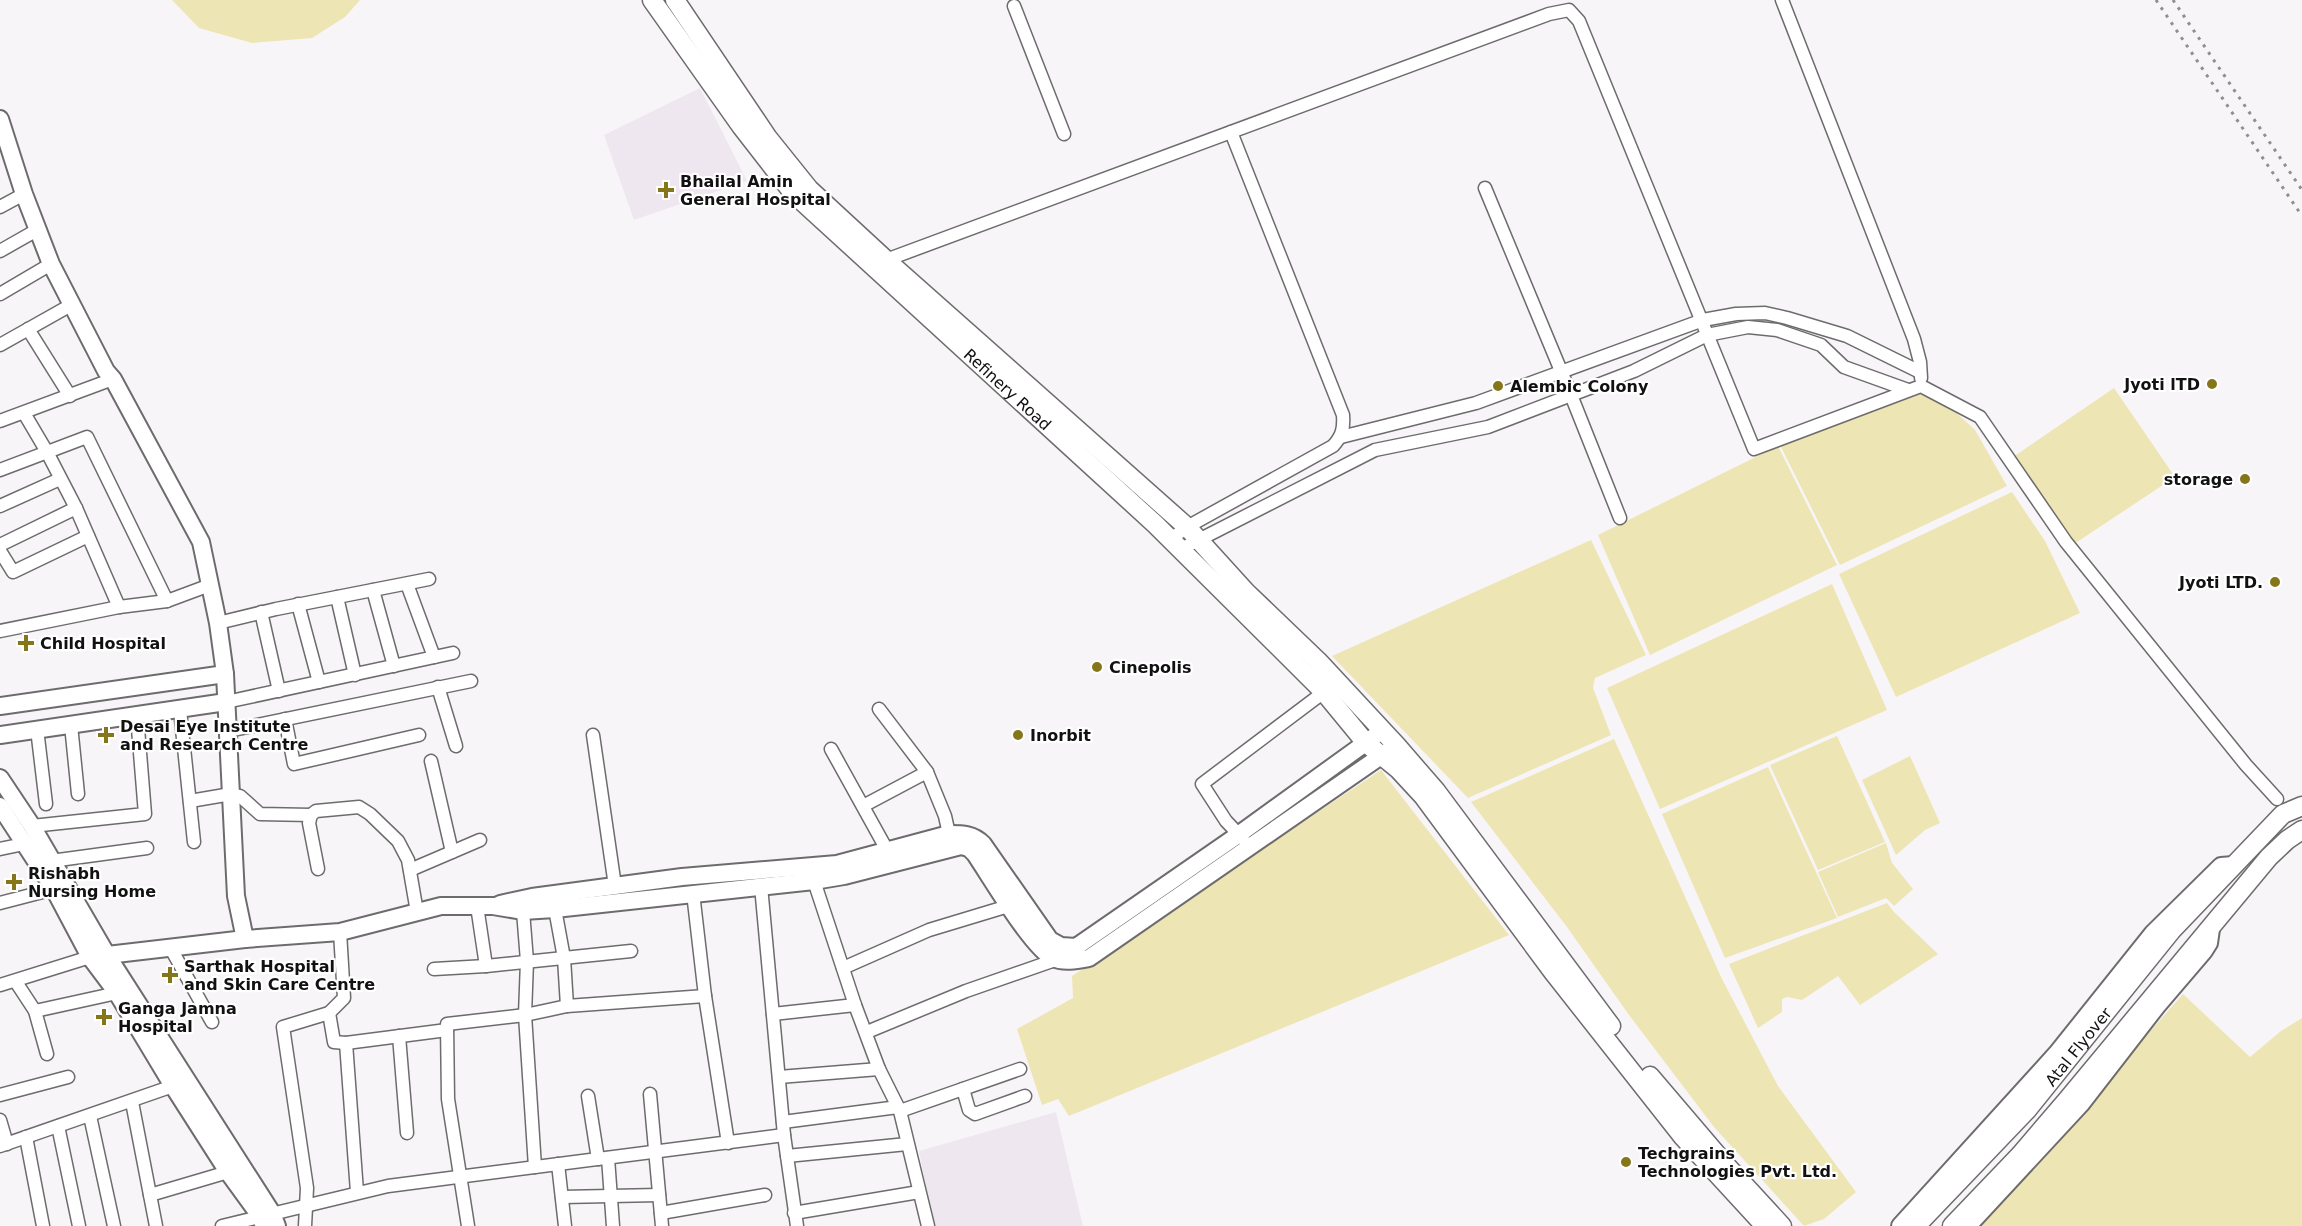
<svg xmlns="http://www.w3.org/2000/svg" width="2302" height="1226" font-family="'DejaVu Sans',sans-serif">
  <rect width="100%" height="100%" fill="#f8f5f8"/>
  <g fill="#efe7ef">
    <path d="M700 88 747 181 634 220 604 135Z"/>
    <path d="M1056 1112 1083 1226H934L919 1151Z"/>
  </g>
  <g fill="#eee5b4">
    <path d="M172 0H360L345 17 312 38 252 43 199 28Z"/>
    <path d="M2114 388 2175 477 2074 544 2013 457Z"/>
    <path d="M1918 393 1950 407 1975 430 2007 486 1840 565 1780 445Z"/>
    <path d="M1778 446 1837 565 1650 655 1598 535Z"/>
    <path d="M2012 492 2045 541 2080 613 1896 697 1839 574Z"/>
    <path d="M1591 540 1646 655 1595 678 1593 688 1611 735 1468 798 1332 656Z"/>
    <path d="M1832 584 1887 710 1660 809 1607 688Z"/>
    <path d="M1837 736 1885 842 1818 870 1770 765Z"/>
    <path d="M1614 739 1722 979 1778 1086 1856 1192 1824 1219 1804 1226 1714 1127 1629 1015 1567 927 1471 802Z"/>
    <path d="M1910 756 1940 823 1925 830 1896 855 1862 780Z"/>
    <path d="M1768 767 1837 918 1725 958 1662 814Z"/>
    <path d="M1381 770 1509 935 1069 1116 1058 1099 1042 1105 1017 1029 1073 998 1072 976Z"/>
    <path d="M1886 843 1892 863 1913 889 1894 906 1886 898 1838 917 1818 872Z"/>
    <path d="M1887 903 1894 912 1938 954 1860 1005 1838 976 1802 1000 1787 997 1782 999V1012L1758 1028 1729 964Z"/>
    <path d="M2183 994 2250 1057 2281 1031 2302 1018V1226H1978Z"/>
  </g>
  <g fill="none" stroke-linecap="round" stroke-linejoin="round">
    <defs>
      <g id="street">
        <path d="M1782 0 1914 339 1920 362 1921 378"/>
        <path d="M1014 6 1064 134"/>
        <path d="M1485 188 1571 395 1620 518"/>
        <path d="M0 207 24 194"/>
        <path d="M0 251 37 230"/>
        <path d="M886 260 1549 14 1569 10 1579 21 1754 449 1921 386 1980 417 2066 542 2246 765 2277 799"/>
        <path d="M0 294 51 264"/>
        <path d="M28 329 70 396"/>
        <path d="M0 345 71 305"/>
        <path d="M24 413 47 452 76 508 119 607"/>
        <path d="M0 421 113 379"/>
        <path d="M1341 437 1476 403 1703 320 1736 314 1765 313 1787 318 1847 336 1920 372"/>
        <path d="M0 470 87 437 167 601"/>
        <path d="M0 506 60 479"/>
        <path d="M1171 539 1187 527 1333 446C1342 436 1344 429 1343 415L1231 132"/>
        <path d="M0 545 76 508"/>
        <path d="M1181 549 1375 450 1488 427 1634 371 1707 335 1748 327 1777 330 1821 345 1844 367 1908 390"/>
        <path d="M0 551 13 572 88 536"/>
        <path d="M407 584 434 657"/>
        <path d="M373 590 394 666"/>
        <path d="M337 597 355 675"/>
        <path d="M298 604 319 682"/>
        <path d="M261 612 279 691"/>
        <path d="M218 623 276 609 429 579"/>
        <path d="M0 631 119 607 167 601 210 585"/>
        <path d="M438 687 456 746"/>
        <path d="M226 702 453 653"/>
        <path d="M879 709 927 772 945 816 949 834"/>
        <path d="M180 710 194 842"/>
        <path d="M285 719 294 764 419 735"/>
        <path d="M71 725 78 794"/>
        <path d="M37 729 46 804"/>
        <path d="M228 731 471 681"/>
        <path d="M593 735 615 886"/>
        <path d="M831 749 887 850"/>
        <path d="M431 761 452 852"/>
        <path d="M190 801 231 794 240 796 260 814 311 815"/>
        <path d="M863 806 927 772"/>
        <path d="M32 826 145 814 137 716"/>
        <path d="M1243 839 1226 821 1202 784 1324 692"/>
        <path d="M0 849 24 844"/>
        <path d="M51 861 147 848"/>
        <path d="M318 869 309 823 311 815 316 811 359 807 370 814 398 841 408 860 417 912"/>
        <path d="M410 870 480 840"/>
        <path d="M814 881 855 1005 879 1069 900 1111 928 1226"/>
        <path d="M761 886 784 1135 797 1226"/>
        <path d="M693 893 705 996 728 1143"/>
        <path d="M0 903 54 889"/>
        <path d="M477 906 486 966"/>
        <path d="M555 909 564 958 567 1006"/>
        <path d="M523 911 527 961 525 1015 535 1167"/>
        <path d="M170 947 212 1022"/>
        <path d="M843 968 929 930 1015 904"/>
        <path d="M434 969 486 966 631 951"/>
        <path d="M16 982 35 1011 47 1054"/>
        <path d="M0 985 90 957"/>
        <path d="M35 1011 117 993"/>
        <path d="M329 1013 334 1042 346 1043 447 1030"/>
        <path d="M773 1014 855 1005"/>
        <path d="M867 1032 966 991 1058 959"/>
        <path d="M399 1036 407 1133"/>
        <path d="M346 1043 357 1192"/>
        <path d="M779 1077 879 1069"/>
        <path d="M963 1089 969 1110 975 1114 1025 1096"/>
        <path d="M650 1094 662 1226"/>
        <path d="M0 1095 68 1077"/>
        <path d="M588 1096 598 1159"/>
        <path d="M132 1102 156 1226"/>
        <path d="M900 1111 1020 1069"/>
        <path d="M90 1116 114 1226"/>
        <path d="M0 1120 7 1144"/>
        <path d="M783 1122 898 1107"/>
        <path d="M58 1126 79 1226"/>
        <path d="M26 1137 43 1226"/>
        <path d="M0 1146 173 1086"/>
        <path d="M787 1156 907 1144"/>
        <path d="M608 1158 613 1226"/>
        <path d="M558 1164 565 1226"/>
        <path d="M150 1195 228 1172"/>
        <path d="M562 1197 659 1195"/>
        <path d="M661 1213 765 1195"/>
        <path d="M794 1213 919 1192"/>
        <path d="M222 1226 388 1186 784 1135"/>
        <path d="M305 1226 307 1188 283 1027 329 1013 344 998 340 932"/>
        <path d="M468 1226 448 1099 447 1024 525 1015 567 1006 705 996"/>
      </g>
      <g id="secondary">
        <path d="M0 119 24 194 51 264 106 371 113 379 201 542 218 623 225 674 236 896 245 939"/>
        <path d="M0 706 225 674"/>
        <path d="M0 735 226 702"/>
        <path d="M0 778 32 826 107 955 272 1213 277 1226"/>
        <path d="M0 806 54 889 90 957 117 993 173 1086 228 1172 260 1216 264 1226"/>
        <path d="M500 904 532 897 682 877 837 864 949 834C963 834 973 834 983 844L1050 940 1061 946 1076 947 1238 835 1375 736"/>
        <path d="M90 957 245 939 340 932 441 906H493L523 911 555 909 814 881 844 876 961 846 969 848 975 854C990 876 1032 948 1053 958 1064 963 1078 960 1089 958L1391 749"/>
        <path d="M1900 1226 2057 1053 2153 933 2221 866 2234 865"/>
        <path d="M1968 1226 2081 1104 2157 1006 2204 951 2209 943 2211 929"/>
      </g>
      <g id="primary">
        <path id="s1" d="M652 0 741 126 793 193 1155 524 1324 692 1366 743 1398 769 1423 796 1553 972 1683 1137 1765 1226"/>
        <path d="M675 0 768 138 809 189 886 260 1187 527 1246 592 1318 661 1397 746 1436 791 1611 1026"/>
        <path d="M1650 1076 1725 1164 1782 1226"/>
        <path id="s2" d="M1916 1226 2027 1110 2172 930 2283 814 2302 806"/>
        <path d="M1952 1226 2020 1155 2067 1100 2269 857 2287 840 2302 830"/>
      </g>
    </defs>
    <use href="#street" stroke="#6e6b6e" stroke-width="15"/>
    <use href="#secondary" stroke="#6e6b6e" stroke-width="20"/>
    <use href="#primary" stroke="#6e6b6e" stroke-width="21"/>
    <use href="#street" stroke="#fff" stroke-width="12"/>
    <use href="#secondary" stroke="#fff" stroke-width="16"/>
    <use href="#primary" stroke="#fff" stroke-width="18"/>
    <g stroke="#908e90" stroke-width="3" stroke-dasharray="3 6" stroke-linecap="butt">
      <path d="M2156 0 2302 216"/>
      <path d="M2173 0 2302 190"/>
    </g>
  </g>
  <g fill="#86761a" stroke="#fff" stroke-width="2">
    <path d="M663 181h6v6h6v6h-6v6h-6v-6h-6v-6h6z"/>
    <circle cx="2212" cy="384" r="6"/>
    <circle cx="1498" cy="386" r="6"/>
    <circle cx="2245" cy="479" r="6"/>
    <circle cx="2275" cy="582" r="6"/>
    <path d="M23 634h6v6h6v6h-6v6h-6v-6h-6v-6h6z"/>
    <circle cx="1097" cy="667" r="6"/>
    <path d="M103 726h6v6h6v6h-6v6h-6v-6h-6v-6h6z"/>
    <circle cx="1018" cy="735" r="6"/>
    <path d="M11 873h6v6h6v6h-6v6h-6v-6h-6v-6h6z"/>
    <path d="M167 966h6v6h6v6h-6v6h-6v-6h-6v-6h6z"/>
    <path d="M101 1008h6v6h6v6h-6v6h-6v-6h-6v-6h6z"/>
    <circle cx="1626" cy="1162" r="6"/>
  </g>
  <g text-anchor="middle" stroke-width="4.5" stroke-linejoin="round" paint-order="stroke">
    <g font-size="16" font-weight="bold" fill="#121112" stroke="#fff" text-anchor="start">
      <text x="680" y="187">Bhailal Amin<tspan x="680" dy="18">General Hospital</tspan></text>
      <text x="2200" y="390" text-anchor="end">Jyoti lTD</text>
      <text x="1510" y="392">Alembic Colony</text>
      <text x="2233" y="485" text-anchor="end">storage</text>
      <text x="2263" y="588" text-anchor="end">Jyoti LTD.</text>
      <text x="40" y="649">Child Hospital</text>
      <text x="1109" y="673">Cinepolis</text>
      <text x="120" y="732">Desai Eye Institute<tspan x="120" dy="18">and Research Centre</tspan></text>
      <text x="1030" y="741">Inorbit</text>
      <text x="28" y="879">Rishabh<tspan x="28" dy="18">Nursing Home</tspan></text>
      <text x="184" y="972">Sarthak Hospital<tspan x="184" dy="18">and Skin Care Centre</tspan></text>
      <text x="118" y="1014">Ganga Jamna<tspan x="118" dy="18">Hospital</tspan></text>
      <text x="1638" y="1159">Techgrains<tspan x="1638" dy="18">Technologies Pvt. Ltd.</tspan></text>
    </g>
    <g font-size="16" fill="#121112" stroke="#fff">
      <text dy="6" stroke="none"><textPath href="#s1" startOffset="530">Refinery Road</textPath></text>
      <text dy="6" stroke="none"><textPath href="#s2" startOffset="242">Atal Flyover</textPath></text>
    </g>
  </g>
</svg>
